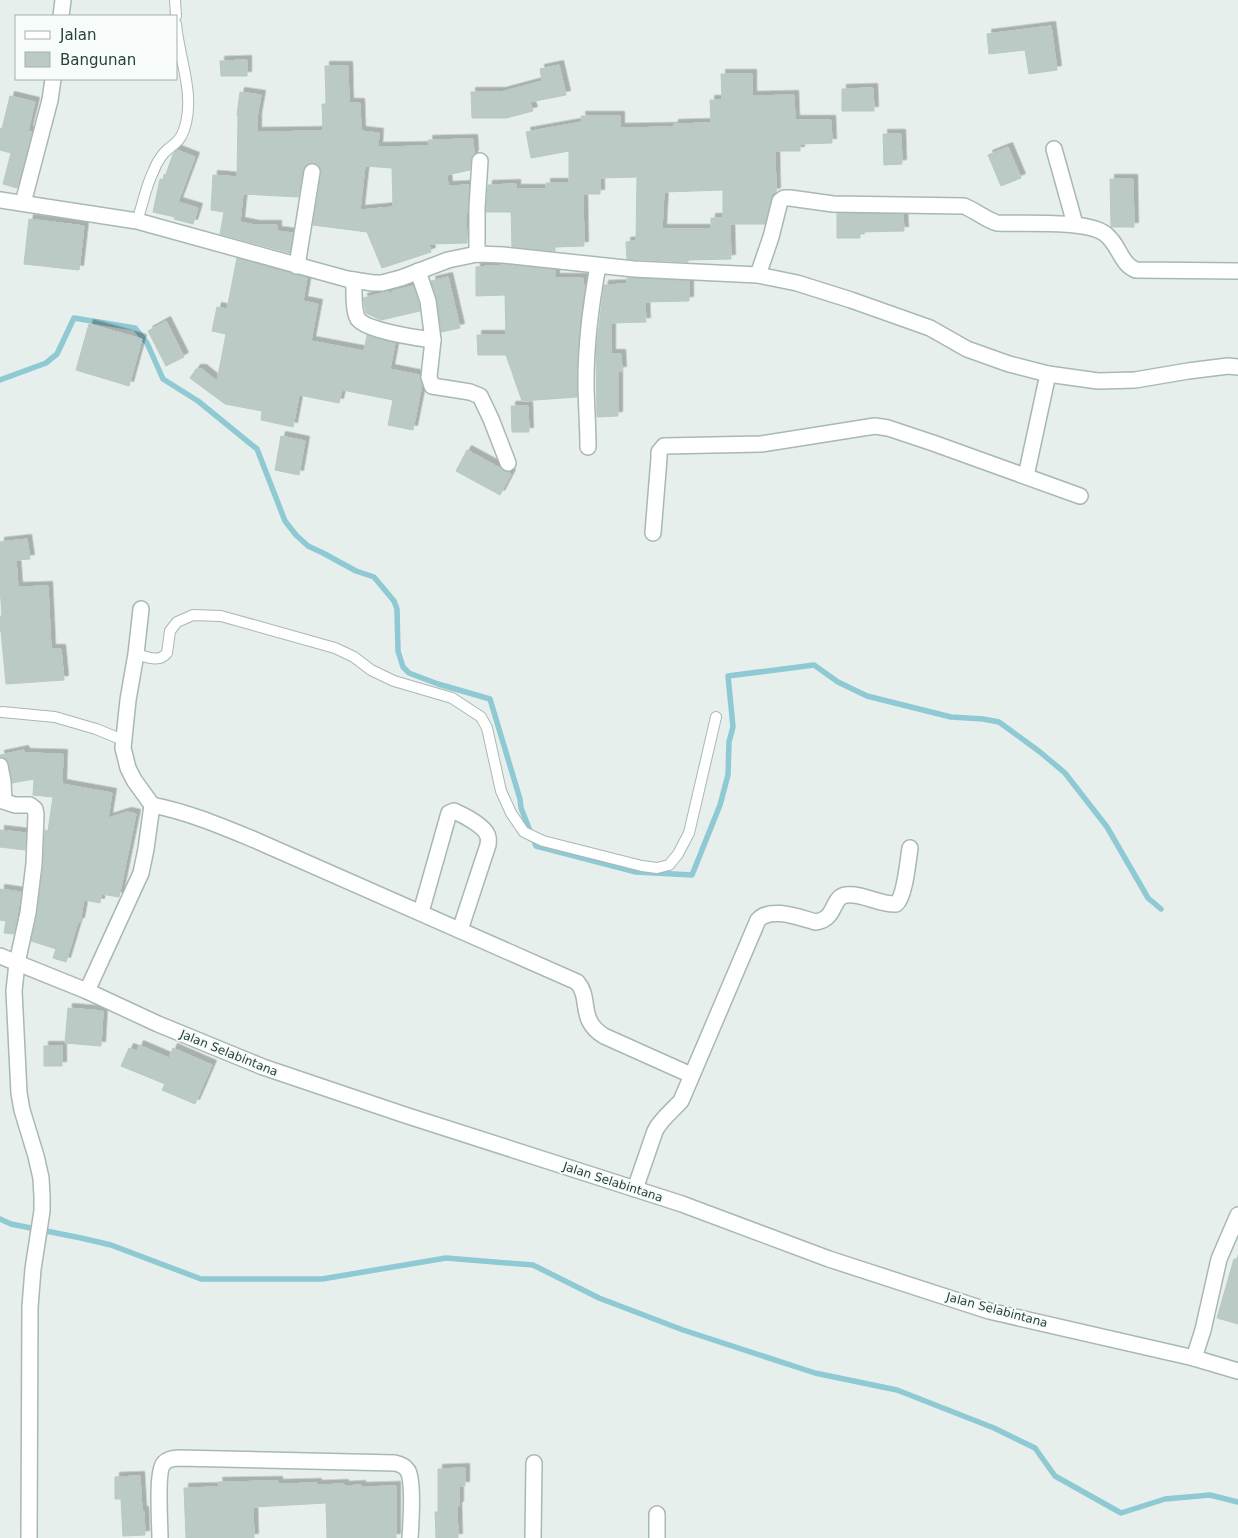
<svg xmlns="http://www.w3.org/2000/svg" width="1238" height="1538" font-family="'DejaVu Sans',sans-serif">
  <defs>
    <filter id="shadow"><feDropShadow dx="4.5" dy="-4.5" stdDeviation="0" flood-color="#0004"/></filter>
  </defs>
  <rect width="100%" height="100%" fill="#e6efeb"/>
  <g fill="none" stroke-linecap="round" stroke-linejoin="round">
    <g stroke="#8ec9d4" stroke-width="5.5">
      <path d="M0 380 46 363 57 354 74 318 135 328 147 343 163 379 198 401 257 449 285 521 296 535 308 546 323 553 356 571 374 577 394 601 397 609 398 651 403 667 409 673 438 684 490 699 520 799 521 808 536 846 636 872 692 875 720 805 728 775 729 742 733 727 728 676 814 665 838 682 867 696 951 717 983 719 999 722 1040 752 1065 773 1107 827 1148 898 1161 909"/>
      <path d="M0 1219 11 1224 81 1238 111 1245 201 1279H322L446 1258 533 1265 599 1298 683 1330 815 1373 897 1390 994 1428 1035 1448 1055 1476 1121 1513 1165 1499 1210 1495 1238 1502"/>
    </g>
  </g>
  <g fill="#bbcac4" stroke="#b8c9c2" fill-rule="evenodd" filter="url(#shadow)">
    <path d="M1051 26 1057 70 1029 74 1025 50 989 54 987 34Z"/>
    <path d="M247 60V76H221L220 61Z"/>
    <path d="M559 65 566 95 530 102 533 111 506 118H472L471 92H501L542 81 540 69Z"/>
    <path d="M325 66H348L349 103H360L361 131 379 133 378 147 429 146 428 140 473 139 474 154 471 160 470 170 447 175 448 186 469 185 468 212H466L467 243 429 244 431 252 382 268 367 232 313 225 321 173 318 165 313 163 305 166 303 170 298 197 243 194 240 222 255 225H277V231L293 233 290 253 220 234 224 212 211 210 213 175 237 177 238 115H237L240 92 261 95 257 118V132L323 131 322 104H326ZM365 166 392 168 393 207 360 210Z"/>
    <path d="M721 74H752V96L794 95 795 120H831L832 143 800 144V151H775L776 192 772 193 765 224H730L731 259 688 260V262L627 259 626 242 636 241 637 177 600 178V194H583L584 246 555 247V251L512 247 511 212H486L488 185 516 184V189H546V183H569V151L531 158 526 132 582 122 581 116H620V128L674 127V124L711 123 710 100H722ZM723 190V218H711V229H662L664 192Z"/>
    <path d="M873 88 874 111H842V89Z"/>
    <path d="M10 96 35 102 28 131 32 132 17 188 3 184 11 153 0 150V128L2 129Z"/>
    <path d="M883 134H901L902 164 884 165Z"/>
    <path d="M1008 147 1021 178 1001 186 988 155Z"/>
    <path d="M177 150 195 157 178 202 198 208 193 224 174 219 175 217 153 212 160 179 164 180 173 154Z"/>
    <path d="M1110 179H1133L1134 227H1111Z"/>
    <path d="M837 213 903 214 904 231 860 232V238H837Z"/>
    <path d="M29 219 84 226 79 270 24 264Z"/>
    <path d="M237 258 307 278 303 301 318 304 311 341 364 351 367 335 395 343 390 369 420 375 422 385 413 430 388 425 393 400 342 390 339 403 299 395 293 427 261 420 262 411 225 404 190 378 196 369H202L217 381 226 334 212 331 217 307 227 309Z"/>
    <path d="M507 265 555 270V278H583V285H585L579 337 577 397 522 401 506 355H478L477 335H506L505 295 476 296V267Z"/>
    <path d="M448 277 460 328 441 332 437 300 431 281Z"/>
    <path d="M627 278 689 281V301L645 302 646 322 611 323V354H621L622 371H618V416L597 417 596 352 604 285 627 284Z"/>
    <path d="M413 286 419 303 420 311 381 320 366 313 363 298 387 292 392 293V291Z"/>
    <path d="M166 321 184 357 166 366 148 331Z"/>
    <path d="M89 324 142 339 129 386 76 370Z"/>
    <path d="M511 406H528L529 432H512Z"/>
    <path d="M281 436 305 441 299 475 275 470Z"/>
    <path d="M467 450 511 474 500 495 456 471Z"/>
    <path d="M27 539 30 559 16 560 18 587 48 586 51 649H61L64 680 6 684 1 631H0V616H2L0 587V542Z"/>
    <path d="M24 750 25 753 63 754 62 784 112 793 108 818 127 812 136 814 119 897 101 894 100 903 84 900 80 922H78L66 962 53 958 56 949 31 941 37 914 43 865 45 830 48 831 53 797 33 795 34 779 12 783 9 764 7 760 0 757V755Z"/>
    <path d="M0 830 26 833 25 850 0 847Z"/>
    <path d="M0 889 21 892 14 934 4 933 6 921 0 920Z"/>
    <path d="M68 1008 103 1011 101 1046 65 1043Z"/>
    <path d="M139 1045 169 1058 173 1048 212 1065 195 1104 162 1090 165 1084 121 1066 129 1048 137 1051Z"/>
    <rect x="44" y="1046" width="18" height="20"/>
    <path d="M1234 1259 1238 1260V1324L1217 1318Z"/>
    <path d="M465 1468V1486H459V1506H457L458 1538H436L435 1512H438V1469Z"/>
    <path d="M140 1476 142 1511H144L145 1535 123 1536 121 1499H115V1477Z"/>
    <path d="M278 1481V1484L317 1483V1485L344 1484V1486L361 1485V1487L396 1486V1538H327L326 1503 253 1507 254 1538H186L184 1488 219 1487 218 1482Z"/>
  </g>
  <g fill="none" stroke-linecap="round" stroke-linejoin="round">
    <defs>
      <g id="service">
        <path d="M175 0 176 16"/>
        <path d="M137 221C143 204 146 185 154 170 156 164 160 158 164 153 172 144 179 144 184 130 196 95 179 59 176 24"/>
        <path d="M136 654C147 657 159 663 167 653L170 631 177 622 193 615 221 616 335 648 354 657 371 670 394 681 452 698 481 717 487 728 501 791 511 813 524 832 543 841 642 866 657 868 669 865 678 854 689 833 716 717"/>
        <path d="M2 712 55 717 96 729 123 740"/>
      </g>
      <g id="minor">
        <path d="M61 16 63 0"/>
        <path d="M1054 149 1075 224"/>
        <path d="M0 200 137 221 347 279 373 283H382L401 278 448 260 477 254 503 255 634 269 758 275 797 283 851 300 930 328 967 349 1009 364 1048 374 1098 381 1135 380 1188 371 1228 366 1238 367"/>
        <path d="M23 203 50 100 53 79"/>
        <path d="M477 254V207L480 161"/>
        <path d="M297 266 312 172"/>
        <path d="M418 271 428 301 433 340"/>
        <path d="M758 275 771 237 780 201 784 198H790L833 204 964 206C976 211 985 219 997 223 1022 224 1085 220 1104 233 1119 243 1120 264 1136 270L1238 271"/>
        <path d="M354 280C354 289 353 311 358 319 367 331 418 338 433 340L429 377 432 386 470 392 480 396 491 419 508 463"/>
        <path d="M588 447C588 425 586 403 586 381 586 342 591 304 598 266"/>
        <path d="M1026 476 1048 374"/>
        <path d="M653 533 659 458V452L664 446 761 444 875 426 888 428 933 443 1080 496"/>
        <path d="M0 766 3 782 4 801"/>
        <path d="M0 800 15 805H30L35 809 36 815 34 864 28 913 17 963 14 991 19 1093 22 1110 36 1156 41 1178 42 1197V1211L33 1269 30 1307 29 1538"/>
        <path d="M152 805C188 812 221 826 255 840L577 982C592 999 577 1019 604 1036L691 1075"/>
        <path d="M421 912 449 813 454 811C463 815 486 826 488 837 489 838 488 844 488 845L460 930"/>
        <path d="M87 991 141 873 146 849 152 805 134 780 128 768 123 748 128 700 136 654 141 609"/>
        <path d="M635 1189 655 1131C660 1120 672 1111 681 1101L758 920C771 906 800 918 816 922 837 919 831 897 846 895 863 893 879 905 896 904 905 897 908 860 910 848"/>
        <path d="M1194 1358 1203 1330 1219 1259 1238 1215"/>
        <path d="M657 1514V1538"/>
        <path d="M160 1538C160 1524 156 1471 164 1463 168 1459 174 1458 179 1458L395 1463C400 1464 405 1466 408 1471 414 1483 411 1523 410 1538"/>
        <path d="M533 1538 534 1463"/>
      </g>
      <path id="tertiary" d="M0 956 87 991 158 1024 263 1067 405 1115 682 1204 829 1259 989 1311 1194 1358 1238 1371"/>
    </defs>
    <use href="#service" stroke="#a8b8b2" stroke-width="12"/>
    <use href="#minor" stroke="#a8b8b2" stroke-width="18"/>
    <use href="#tertiary" stroke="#a8b8b2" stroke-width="18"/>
    <use href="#service" stroke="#fff" stroke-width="10"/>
    <use href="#minor" stroke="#fff" stroke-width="15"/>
    <use href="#tertiary" stroke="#fff" stroke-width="15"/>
  </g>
  <g text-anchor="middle" stroke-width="4" stroke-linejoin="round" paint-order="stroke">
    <g font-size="12" fill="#24423a" stroke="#f7fbf9">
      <text transform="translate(229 1053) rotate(22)" y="4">Jalan Selabintana</text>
      <text transform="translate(613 1182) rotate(18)" y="4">Jalan Selabintana</text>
      <text transform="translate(997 1310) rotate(15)" y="4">Jalan Selabintana</text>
    </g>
  </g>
  <rect x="15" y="15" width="162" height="65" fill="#f7fbf9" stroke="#a3b1ad"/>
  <rect x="25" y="31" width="25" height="8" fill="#ffffff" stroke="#a3b1ad"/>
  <text x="60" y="40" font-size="15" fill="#24423a">Jalan</text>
  <rect x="25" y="52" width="25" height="15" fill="#bbcac4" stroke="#a3b1ad"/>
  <text x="60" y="65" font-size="15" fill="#24423a">Bangunan</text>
</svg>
